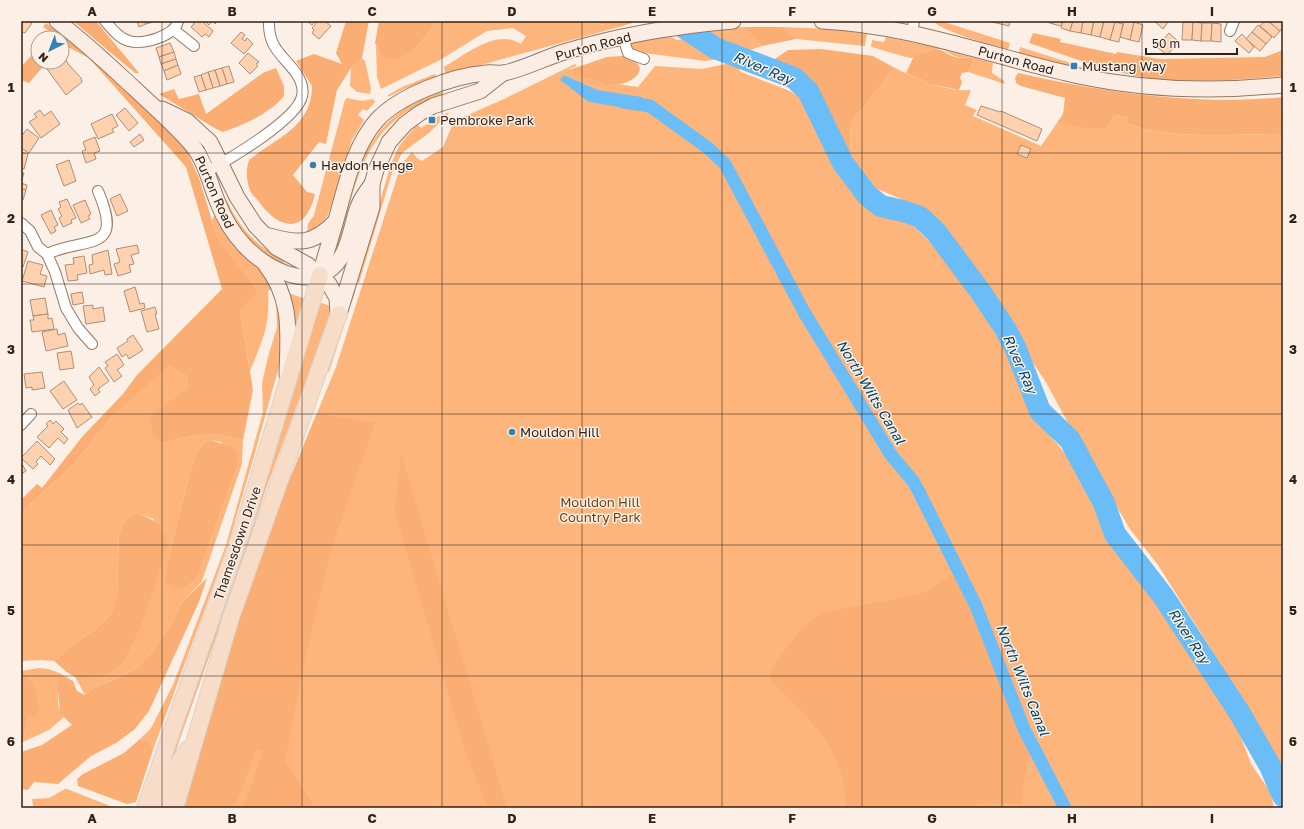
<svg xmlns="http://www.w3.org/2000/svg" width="1304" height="829" font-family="'Golos Text',sans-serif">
  <rect width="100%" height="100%" fill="#fcf0e6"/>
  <g fill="#fdb57c" fill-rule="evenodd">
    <path d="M438 21H580L619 27 448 74H445L444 67C466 54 497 28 521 44L526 36 513 28 487 31 440 60 381 89 377 77 376 45 381 55 414 50Z"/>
    <path d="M933 21H941L1010 43 1008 50C991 44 944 33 933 21Z"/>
    <path d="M742 27 762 46 726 58 705 61 637 52 630 48 631 44 634 42 667 35 677 40 691 38 702 37 712 28Z"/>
    <path d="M783 27 832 29 867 34 865 46 796 39Z"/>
    <path d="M886 37 939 48 970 57C950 60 951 49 936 49 928 49 920 56 913 58 909 59 877 48 871 47L872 40 884 42Z"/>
    <path d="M1020 47 1071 63 1070 67 1019 53Z"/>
    <path d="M362 58 365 61 371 88 370 94 357 92 350 86 351 68Z"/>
    <path d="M975 58 993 63 992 73 1004 81 1005 84 968 72Z"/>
    <path d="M735 62 741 72 790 91 803 99 811 110 843 179 865 203 887 217 911 224 930 242 974 297 1011 360 1036 419 1068 457 1114 544 1233 716 1251 764 1271 793 1274 808H180L254 566 336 367 401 165 412 152 417 158 422 161 443 147 454 121 504 99 575 64 577 66 569 69 611 83 638 87 655 66 702 69Z"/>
    <path d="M895 68C918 79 945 92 971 90L965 105 977 110 973 116 1041 146 1057 123 1084 127 1109 124 1115 115 1127 117 1128 124C1170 140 1237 134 1283 134V774L1248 708 1158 565 1130 529 1076 438 1047 384 965 260 929 216 908 202 875 188 866 180 860 171 850 153 851 122Z"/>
    <path d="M435 74 436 78 404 89 388 97V95L402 87Z"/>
    <path d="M441 92 442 95C361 123 358 179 337 251L334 250C355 179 361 117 441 92Z"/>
    <path d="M347 98 362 101 373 99 375 102 367 111 363 109 358 115 364 120 352 140 328 215 320 226 307 233 308 224 314 215 345 100Z"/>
    <path d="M450 112 429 133 402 153 392 173 359 283 356 282 391 164 399 146 417 124 421 128 439 116Z"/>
    <path d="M224 197C229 202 231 210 235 216 247 236 264 250 284 260L283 264C249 245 241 232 223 199Z"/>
    <path d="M214 216 234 247 263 272 272 289 268 291C270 327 263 339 250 371L240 310 257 293 217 237 212 220Z"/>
    <path d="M353 288 356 289 329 372 325 370Z"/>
    <path d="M288 293 306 299 296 334 293 333Z"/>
    <path d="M276 298 282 305 280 363 253 460 226 552 153 750C151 742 148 740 140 739L151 728 173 685 226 545 263 412 262 383 268 357 277 327Z"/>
    <path d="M319 302 330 306 329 319 266 489 237 578 157 804 170 754Z"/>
    <path d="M169 364 187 376 188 389 164 443 185 437 215 434 243 440 242 464 202 581 182 602 169 629 142 664 134 670 92 689 85 695 75 677H93L154 519 137 513 126 519 119 533 117 594 111 614 101 625 71 646 54 661 41 660 21 661V512L73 465 111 418ZM211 440 221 442 237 467 197 578 184 589 164 578 189 475 197 452 204 443Z"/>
    <path d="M39 668C53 669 61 673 73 681L61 676C59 689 54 707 64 717L49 730 23 742 28 716 21 671Z"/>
    <path d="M65 789H67L115 808H44L33 806 32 799 49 798Z"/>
  </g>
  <g fill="#faae73">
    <path d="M73 21H96L139 73H135Z"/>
    <path d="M346 21H369L362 58 351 68 337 90 326 144 319 142 293 175 307 192 315 194C306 234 280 231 259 202 256 198 251 194 250 190 246 180 246 169 249 160 276 138 312 127 312 86L296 61 314 54 342 64 336 53Z"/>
    <path d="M379 21H438L414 50 394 60 381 55 375 43Z"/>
    <path d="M580 21H639L619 27Z"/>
    <path d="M46 23 98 61 185 147 199 178 217 237 258 293 240 310 253 390 243 440 215 434 185 437 164 443 153 436 150 415 188 389 187 376 169 365 111 418 73 465 21 512V500L37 484 42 488 82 437 123 394 137 375 222 289 186 167 89 58 62 44V38H46L49 31 43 27Z"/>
    <path d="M742 27H783L796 39 762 46Z"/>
    <path d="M1033 33 1061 39 1060 42 1116 54 1117 52 1160 59 1265 57 1283 50V76C1236 80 1177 85 1131 75 1099 69 1061 53 1029 43Z"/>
    <path d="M38 48V62H47L29 83 21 80V67Z"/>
    <path d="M821 49 873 56 895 68 851 122 850 153 800 88 772 61 788 50Z"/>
    <path d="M934 49C944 49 947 55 955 57 962 59 968 56 975 58L968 72 962 73 960 78 962 82 959 90 931 84 906 73 914 56Z"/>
    <path d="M623 56C627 58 634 60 637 63 647 73 628 84 619 84 601 85 584 77 569 70L607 57Z"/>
    <path d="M276 68 284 86V96C268 115 245 124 223 132L216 129 159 94 174 89 179 99 199 94 206 114 263 73Z"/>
    <path d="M1018 73C1102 92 1196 106 1283 97V134C1237 134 1170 140 1128 124L1127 117 1115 115C1112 119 1110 125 1105 127 1093 131 1069 125 1057 123L1063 114 1065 98 1021 86 1016 83 1015 78Z"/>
    <path d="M317 413 375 423 331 549 304 664 285 761 315 808H243L263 751 257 748 234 808H180L254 566Z"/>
    <path d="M211 440 230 447 237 451V467L197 578 184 589C174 588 169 588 164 578L189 475 197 452 204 443Z"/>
    <path d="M401 454 507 808H488L465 751 395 512Z"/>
    <path d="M137 513C155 520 164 525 167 545 159 573 136 654 115 670 106 677 87 679 76 677 69 675 60 666 54 661L71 646 101 625 111 614 117 594 119 533 126 519Z"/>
    <path d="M954 575 973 613 1029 755 1023 787 1022 804 983 803 967 808H845C848 751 807 716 770 680L772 668 799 631 821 613 921 594Z"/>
    <path d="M207 578 199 602 149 711 135 729 116 743 91 756 58 784 34 782 28 790 21 789V752L42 745 72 725 60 713 57 679 61 676 73 681 77 691 85 695 92 689 134 670 142 664 169 629 182 602Z"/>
    <path d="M21 675C38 682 37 696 39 712L36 716H28L23 742H21Z"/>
    <path d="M140 739C148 740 151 742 153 750L136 802 127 804 78 786 77 779 83 774 124 753Z"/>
  </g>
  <path fill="#6bbdf8" d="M564 75 597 90 642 97V111L589 102 560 80Z"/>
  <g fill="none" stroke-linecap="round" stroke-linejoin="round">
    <path stroke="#6bbdf8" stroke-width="13" d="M624 102 650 106 708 148 725 164 804 312 891 455 913 481 919 492 976 606 1024 729 1065 808"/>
    <path stroke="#6bbdf8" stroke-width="22" d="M674 21 715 48 794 78 808 91 843 163 867 195 881 206 903 211 920 217 936 232 980 291 1006 330 1015 347 1040 411 1070 440 1104 503 1115 534 1163 596 1239 712 1270 766 1283 796"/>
  </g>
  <g fill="#ffd1ae" stroke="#ab8f79">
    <path d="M21 21H29L32 23 25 33 23 32 21 34Z"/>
    <path d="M137 21H145L146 24 139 27Z"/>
    <path d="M145 21H153V22L146 24Z"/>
    <path d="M193 21H202L213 31 209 37 205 34 202 37 191 27 194 24Z"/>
    <path d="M205 21H218L215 24 213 21 209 25Z"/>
    <path d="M307 21H316L312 25Z"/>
    <path d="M318 21H325L331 26 319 39 312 33 314 30 312 28Z"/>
    <path d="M992 21H1010L1009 26 992 22Z"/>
    <path d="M1044 21H1054L1053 24Z"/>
    <path d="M1054 21H1063L1061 26 1053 24Z"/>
    <path d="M1063 21H1073L1070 31 1061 28Z"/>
    <path d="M1073 21H1083L1081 33 1070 31Z"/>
    <path d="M1083 21H1094L1091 35 1081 33Z"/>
    <path d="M1094 21H1104L1100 37 1091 35Z"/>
    <path d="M1104 21 1115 22 1110 40 1100 37Z"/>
    <path d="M1124 21 1134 22 1130 40 1120 37Z"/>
    <path d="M1154 21H1169L1163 29Z"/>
    <path d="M1264 21H1268L1280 31 1274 38 1260 26Z"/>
    <path d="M1268 21H1282L1283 27 1280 31Z"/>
    <path d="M1115 22 1123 24 1119 42 1110 40Z"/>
    <path d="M1134 22 1143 25 1139 42 1130 40Z"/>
    <path d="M1183 22H1193L1192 40H1182Z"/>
    <path d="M1193 22 1202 23 1201 41 1192 40Z"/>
    <path d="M1202 23H1212L1211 41H1201Z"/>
    <path d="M1212 23 1221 24V42L1211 41Z"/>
    <path d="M1258 25 1272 37 1266 44 1252 32Z"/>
    <path d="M241 32 245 35 242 39 245 41 247 38 253 44 244 54 231 43Z"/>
    <path d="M1252 32 1266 44 1260 51 1246 39Z"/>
    <path d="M1169 33 1179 42 1167 55 1157 47Z"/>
    <path d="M1242 34 1254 47 1249 53 1235 41Z"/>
    <path d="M170 43 174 52 159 57 156 48Z"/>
    <path d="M174 52 176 59 161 64 159 57Z"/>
    <path d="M248 53 259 62 256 64 258 66 250 74 239 63Z"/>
    <path d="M63 56 69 65 81 78 82 82 66 95 47 69 56 62H62Z"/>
    <path d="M176 59 178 65 164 71 161 64Z"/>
    <path d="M178 65 181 74 167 80 164 71Z"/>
    <path d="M229 66 234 82 227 84 222 68Z"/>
    <path d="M222 68 227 84 220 86 215 70Z"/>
    <path d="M215 70 220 86 213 88 208 72Z"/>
    <path d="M208 72 213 88 206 90 201 75Z"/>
    <path d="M201 75 206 90 199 92 194 77Z"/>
    <path d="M981 106 1000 112 1001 111 1042 129 1037 141 977 115Z"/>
    <path d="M125 108 138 123 129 131 116 115Z"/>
    <path d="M40 110 44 116 51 111 60 124 41 138 29 122 37 117 34 114Z"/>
    <path d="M112 114 118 126 112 129 114 132 98 139 91 124Z"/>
    <path d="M27 129 39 138 29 153 21 148V132L23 134Z"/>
    <path d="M140 134 144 140 134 147 130 142Z"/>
    <path d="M95 137 100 151 94 153 96 159 86 163 82 151 86 150 83 142Z"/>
    <path d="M1021 145 1031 149 1027 158 1017 154Z"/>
    <path d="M21 152 28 154 24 169 21 168Z"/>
    <path d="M69 160 76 181 64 186 56 165Z"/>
    <path d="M21 172 24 173 21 183Z"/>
    <path d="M21 183 27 185 26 190 21 189Z"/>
    <path d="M21 189 26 190 23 200 21 199Z"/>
    <path d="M120 194 128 211 117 216 110 199Z"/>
    <path d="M67 199 76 218 71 220 72 223 63 227 59 218 62 216 58 209 61 207 59 202Z"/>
    <path d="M85 200 91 214 88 216 90 219 81 223 73 205Z"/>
    <path d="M51 210 58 225 54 227 56 231 51 234 41 215Z"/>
    <path d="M137 245 139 253 131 255 134 264 129 265 131 272 118 276 114 264 120 262 116 249Z"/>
    <path d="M21 249 28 252 23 267H21Z"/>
    <path d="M108 250 112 274 105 275 104 270 90 274 89 265 93 264 92 255Z"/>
    <path d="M84 256 87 273 77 275 78 280 68 281 65 265 74 264 73 258Z"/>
    <path d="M28 261 43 265 40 274 47 276 44 287 22 281Z"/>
    <path d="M135 287 140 304 144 303 145 308 130 312 124 291Z"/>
    <path d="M82 292 84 303 73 305 71 294Z"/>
    <path d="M45 298 48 314 33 316 30 300Z"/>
    <path d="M93 305V309L103 307 105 321 86 324 83 306Z"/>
    <path d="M155 307 157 314H155L159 329 147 332 141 311Z"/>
    <path d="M48 314V319L52 318 54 329 32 332 30 320H34L33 316Z"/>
    <path d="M57 329 58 335 65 333 68 346 46 351 42 332Z"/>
    <path d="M133 335 143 350 129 359 126 354 122 357 117 348 128 341 127 339Z"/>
    <path d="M71 351 74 368 60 370 57 353Z"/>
    <path d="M117 354 124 365 117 370 122 376 114 382 105 368 108 366 105 362Z"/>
    <path d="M99 367 109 381 98 389 100 392 95 396 90 389 94 385 89 377Z"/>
    <path d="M42 372 45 388 32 390V387L26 388 24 374Z"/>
    <path d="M64 381 77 400 63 409 50 391Z"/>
    <path d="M78 403 80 405 82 403 92 417 77 428 68 410Z"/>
    <path d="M50 420 53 424 56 421 64 429 61 432 68 439 64 444 58 438 49 448 37 437 48 426 46 424Z"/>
    <path d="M37 441 55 459 50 465 41 456 36 462 38 464 33 469 21 458Z"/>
    <path d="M21 462 26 471 21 474Z"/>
  </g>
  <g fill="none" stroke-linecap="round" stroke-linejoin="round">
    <defs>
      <g id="minor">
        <path d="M105 21C112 29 119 38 129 41 143 45 175 36 178 21"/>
        <path d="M174 30 194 46"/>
        <path d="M1230 31 1234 21"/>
        <path d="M912 33 914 21"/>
        <path d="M623 37 628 53 644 59"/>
        <path d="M206 172C228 160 298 119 302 96 304 88 300 79 296 73 282 54 268 48 269 21"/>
        <path d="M21 223 30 231 38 247 47 254 55 272 66 308 78 328 92 344"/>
        <path d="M47 254C86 236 125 254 98 191"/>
        <path d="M21 425 31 414"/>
      </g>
      <g id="secondary">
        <path d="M57 21C85 42 109 65 134 88 154 107 175 125 192 145 206 162 210 184 218 203 230 234 253 261 285 273 300 278 315 280 328 271 349 258 350 228 358 207 361 198 367 191 372 184"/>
        <path d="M822 21C910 25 993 57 1079 76 1145 90 1216 92 1283 85"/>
        <path d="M162 109 187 121 210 142 237 197 255 225 277 248 308 265 329 284 337 298 338 313"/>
        <path d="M265 235C297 243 311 247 335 222"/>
        <path d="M265 264C293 300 288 332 287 375"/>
        <path d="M320 275C325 256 331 238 336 220 346 186 353 147 377 120 400 95 452 76 486 73 492 72 498 74 504 73 524 69 544 58 564 52 619 35 675 26 733 21"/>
        <path d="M339 314 372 207V184L376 170 389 142 405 124 420 113 433 106 480 91 503 73"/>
      </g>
      <g id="primary">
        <path d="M145 808 246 519 320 275"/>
        <path d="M160 808 175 768 188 749"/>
        <path d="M175 808 231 617 339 314"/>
      </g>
    </defs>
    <use href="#minor" stroke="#937762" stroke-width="12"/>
    <use href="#secondary" stroke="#937762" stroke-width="17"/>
    <use href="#primary" stroke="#d5d3d1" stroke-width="18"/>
    <use href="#minor" stroke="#fff" stroke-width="10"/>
    <use href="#secondary" stroke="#fbede3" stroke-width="15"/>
    <use href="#primary" stroke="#f7dcc7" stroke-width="16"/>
  </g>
  <path fill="none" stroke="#2e221a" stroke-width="1" stroke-opacity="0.55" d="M162 21V808M302 21V808M442 21V808M582 21V808M722 21V808M862 21V808M1002 21V808M1142 21V808M21 153H1283M21 284H1283M21 414H1283M21 545H1283M21 676H1283"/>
  <g fill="#3380b3" stroke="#fcf0e6" stroke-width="1.5">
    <rect x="1070" y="62" width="8" height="8" rx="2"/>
    <rect x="428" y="116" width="8" height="8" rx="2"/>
    <circle cx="313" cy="165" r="4"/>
    <circle cx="512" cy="432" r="4"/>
  </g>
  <g text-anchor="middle" stroke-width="3" stroke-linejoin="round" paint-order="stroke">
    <g font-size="13" fill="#2e221a" stroke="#fcf0e6">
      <text transform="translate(593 46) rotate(-15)" y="5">Purton Road</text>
      <text transform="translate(1016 60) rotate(15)" y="5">Purton Road</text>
      <text transform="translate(215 192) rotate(66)" y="5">Purton Road</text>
      <text transform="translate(237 543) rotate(-71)" y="5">Thamesdown Drive</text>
    </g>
    <g font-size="13" fill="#2e221a" stroke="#fcf0e6" text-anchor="start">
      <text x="1082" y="71">Mustang Way</text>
      <text x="440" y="125">Pembroke Park</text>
      <text x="321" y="170">Haydon Henge</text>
      <text x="520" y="437">Mouldon Hill</text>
    </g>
    <g font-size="13" fill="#6f3f12" stroke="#fcf0e6">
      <text x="600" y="507">Mouldon Hill<tspan x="600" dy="15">Country Park</tspan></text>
    </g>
    <g font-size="14" font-style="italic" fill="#00456b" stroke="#fcf0e6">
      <text transform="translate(763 68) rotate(23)" y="5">River Ray</text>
      <text transform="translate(1020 364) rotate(66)" y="5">River Ray</text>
      <text transform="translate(871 392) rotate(59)" y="5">North Wilts Canal</text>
      <text transform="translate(1189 636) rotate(57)" y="5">River Ray</text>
      <text transform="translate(1023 680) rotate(68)" y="5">North Wilts Canal</text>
    </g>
  </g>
  <rect width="1304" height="829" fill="none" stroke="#fcf0e6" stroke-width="44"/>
  <g transform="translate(50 50) rotate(222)"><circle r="19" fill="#fcf0e6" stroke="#aa9e94"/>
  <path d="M0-3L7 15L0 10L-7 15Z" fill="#3380b3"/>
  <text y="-6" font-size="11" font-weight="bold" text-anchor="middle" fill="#2e221a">N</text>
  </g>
  <path d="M1146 48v6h91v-6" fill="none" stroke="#2e221a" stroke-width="2"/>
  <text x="1152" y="48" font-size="12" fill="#2e221a" stroke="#fcf0e6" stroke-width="3" paint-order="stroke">50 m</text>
  <rect x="22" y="22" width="1260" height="785" fill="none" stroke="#2e221a" stroke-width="1.5"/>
  <g font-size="13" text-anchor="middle" font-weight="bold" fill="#2e221a">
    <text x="92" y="16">A</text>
    <text x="232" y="16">B</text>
    <text x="372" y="16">C</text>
    <text x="512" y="16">D</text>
    <text x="652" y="16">E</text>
    <text x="792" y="16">F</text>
    <text x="932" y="16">G</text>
    <text x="1072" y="16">H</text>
    <text x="1212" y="16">I</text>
    <text x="11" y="92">1</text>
    <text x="1293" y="92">1</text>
    <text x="11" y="223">2</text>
    <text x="1293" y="223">2</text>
    <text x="11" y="354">3</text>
    <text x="1293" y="354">3</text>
    <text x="11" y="484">4</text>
    <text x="1293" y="484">4</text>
    <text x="11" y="615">5</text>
    <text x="1293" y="615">5</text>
    <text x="11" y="746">6</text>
    <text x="1293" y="746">6</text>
    <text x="92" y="823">A</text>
    <text x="232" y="823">B</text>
    <text x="372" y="823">C</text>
    <text x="512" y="823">D</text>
    <text x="652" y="823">E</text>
    <text x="792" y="823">F</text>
    <text x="932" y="823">G</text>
    <text x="1072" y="823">H</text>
    <text x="1212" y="823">I</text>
  </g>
</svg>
